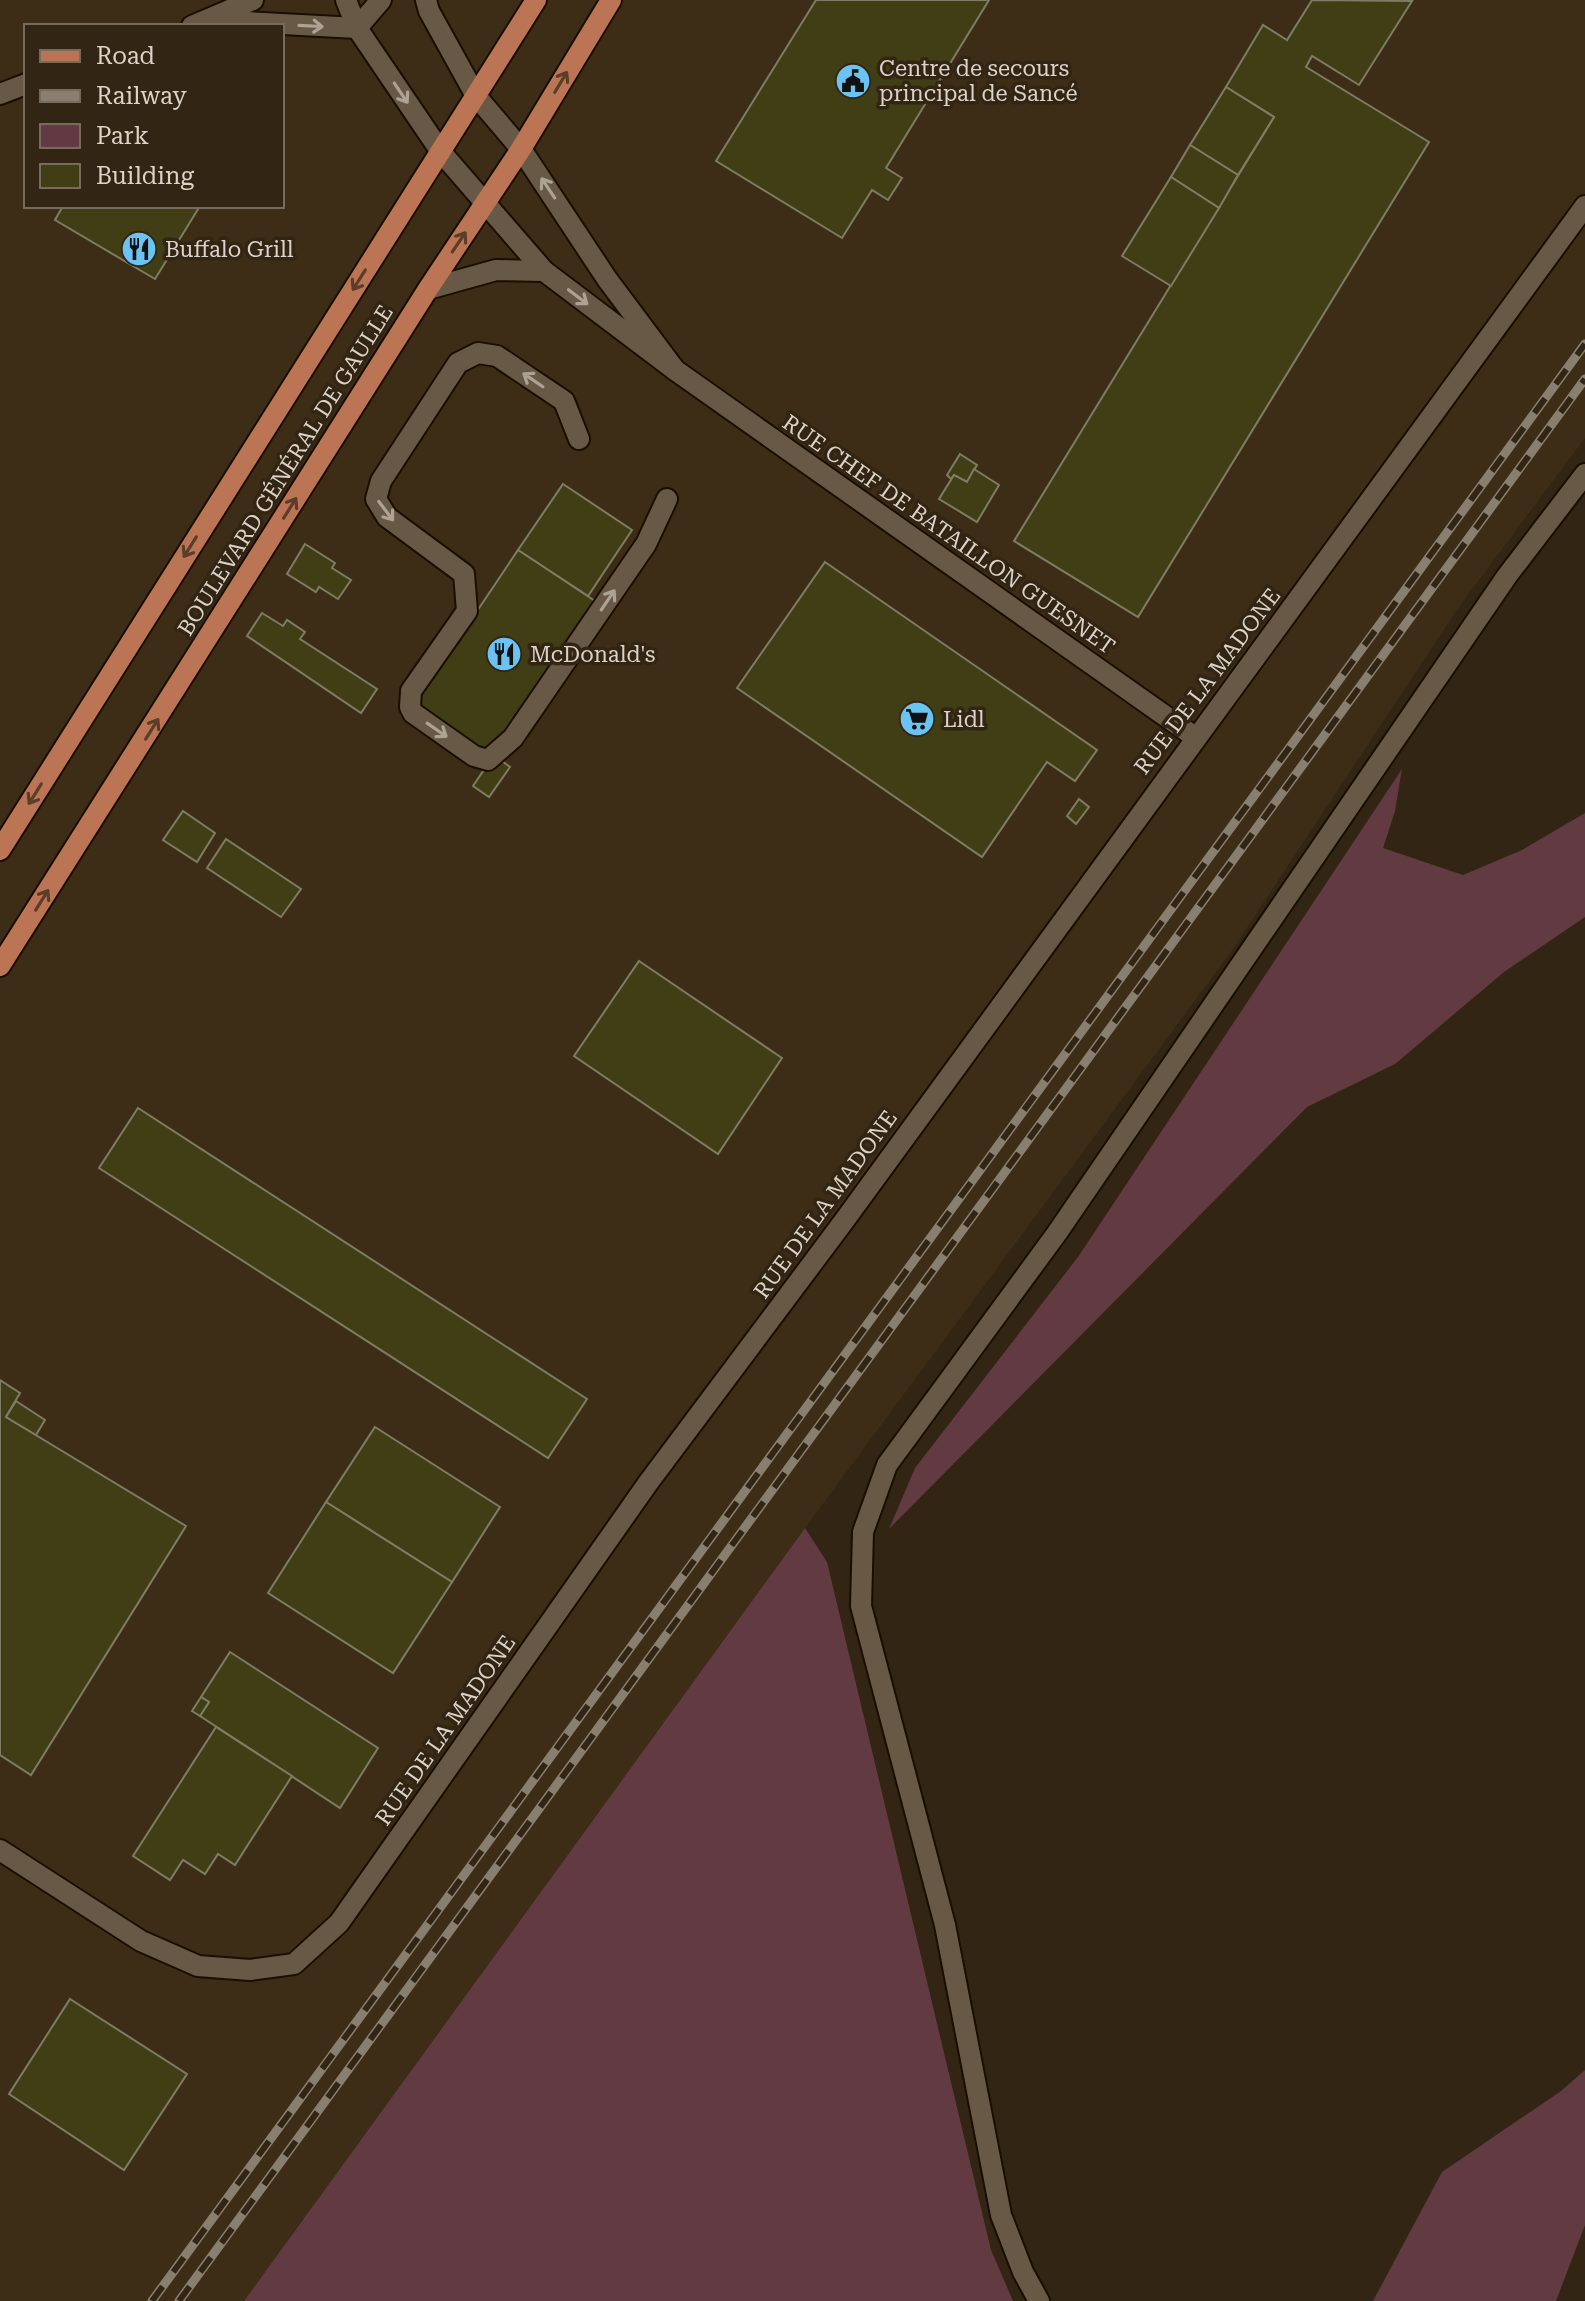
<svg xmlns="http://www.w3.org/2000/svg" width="1585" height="2301" font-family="'Roboto Serif',serif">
  <rect width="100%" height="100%" fill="#322514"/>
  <path fill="#3e2d16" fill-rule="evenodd" d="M0 0H1585V438L1458 608 1233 949 805 1528 244 2301H0ZM26 26H282V206H26Z"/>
  <g fill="#623a41">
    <path d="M1402 769 1395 811 1383 848 1463 875 1522 850 1585 813V917L1504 972 1395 1064 1307 1107 889 1529 915 1468 1078 1257Z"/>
    <path d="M805 1528 827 1562 991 2250 1013 2301H244Z"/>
    <path d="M1585 2070V2225L1556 2301H1373L1442 2172 1561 2091Z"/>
  </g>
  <g fill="#413e15" stroke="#7d7c65" stroke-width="2">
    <path d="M816 0H989L886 168 902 178 888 200 872 190 842 238 716 161Z"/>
    <path d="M1312 0 1412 1 1359 85 1312 56 1306 67 1429 142 1138 617 1014 541 1274 117 1226 87 1263 25 1287 40Z"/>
    <path d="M1226 87 1274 117 1238 175 1190 145Z"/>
    <path d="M1190 145 1238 175 1219 208 1171 177Z"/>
    <path d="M1171 177 1219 208 1171 286 1122 256Z"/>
    <path d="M63 206H200L155 279 55 220Z"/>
    <path d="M960 454 977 465 967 482 954 475 951 479 947 475Z"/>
    <path d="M974 469 999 485 977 522 939 499 954 475 967 482Z"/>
    <path d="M563 484 632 530 588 596 518 550Z"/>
    <path d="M305 544 335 563 332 568 351 580 338 599 319 587 316 592 287 574Z"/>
    <path d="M518 550 595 601 488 759 412 708Z"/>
    <path d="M825 562 1097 750 1075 781 1047 762 982 857 737 688Z"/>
    <path d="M262 613 283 626 287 620 305 632 300 639 377 689 361 713 247 636Z"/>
    <path d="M494 755 510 767 489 797 473 786Z"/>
    <path d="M1079 799 1089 807 1076 824 1067 816Z"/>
    <path d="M183 811 215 833 197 862 163 840Z"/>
    <path d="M226 839 301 889 281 917 207 868Z"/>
    <path d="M639 961 782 1058 718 1154 574 1056Z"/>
    <path d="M138 1108 587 1399 548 1458 99 1168Z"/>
    <path d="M0 1380 20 1393 6 1417 186 1526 31 1775 0 1755Z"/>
    <path d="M16 1401 45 1420 36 1435 6 1417Z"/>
    <path d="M375 1427 500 1507 452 1582 326 1502Z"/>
    <path d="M326 1502 452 1582 393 1673 268 1593Z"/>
    <path d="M230 1652 378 1748 340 1808 200 1716 209 1702 201 1697Z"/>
    <path d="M201 1697 209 1702 200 1716 192 1711Z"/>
    <path d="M216 1727 292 1776 235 1865 218 1854 205 1874 183 1860 170 1880 133 1856Z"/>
    <path d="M70 1999 187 2074 124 2170 9 2094Z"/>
  </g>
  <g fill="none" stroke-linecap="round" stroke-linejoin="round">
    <defs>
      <path id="service" d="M579 439 564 401 497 356 478 353 458 363 381 481 376 499 387 517 464 574 467 611 411 691 410 707 413 713 474 756 488 760 513 738 646 544 667 499"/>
      <g id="minor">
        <path d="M346 0 357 28 441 152 544 271"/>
        <path d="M426 0 429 11 476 96 521 149 607 279 675 370 544 271 496 270 428 289"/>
        <path d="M208 20 357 28"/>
        <path d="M192 26 253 0"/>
        <path d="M357 28 381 0"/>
        <path d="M0 94 26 84"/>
        <path d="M675 370 1195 737"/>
        <path d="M0 1850 141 1941 198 1966 250 1970 294 1964 339 1923 648 1483 844 1221 1585 206"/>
        <path d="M1039 2301 1023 2272 1001 2215 945 1925 861 1606 863 1532 887 1465 1057 1233 1507 576 1585 474"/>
      </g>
      <g id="primary">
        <path d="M0 850 536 0"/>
        <path d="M0 966 428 289 521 149 611 0"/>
      </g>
    </defs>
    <use href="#service" stroke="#1a0e01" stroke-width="24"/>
    <use href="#minor" stroke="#1a0e01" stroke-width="24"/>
    <use href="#primary" stroke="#1a0e01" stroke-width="24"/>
    <use href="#service" stroke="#685947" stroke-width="20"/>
    <use href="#minor" stroke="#685947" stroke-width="20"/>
    <use href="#primary" stroke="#bb7555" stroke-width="20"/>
    <defs>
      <g id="rail">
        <path d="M152 2301 1585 344"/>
        <path d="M179 2301 1585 379"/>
      </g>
    </defs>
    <use href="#rail" stroke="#897f71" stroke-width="9"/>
    <use href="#rail" stroke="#322514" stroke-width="6" stroke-dasharray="18" stroke-linecap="butt"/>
  </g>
  <defs><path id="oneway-shaft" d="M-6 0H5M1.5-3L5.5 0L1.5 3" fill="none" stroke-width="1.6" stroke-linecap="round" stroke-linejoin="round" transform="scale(2)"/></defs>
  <g stroke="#ada294">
    <use href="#oneway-shaft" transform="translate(311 26) rotate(3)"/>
    <use href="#oneway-shaft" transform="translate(401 93) rotate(56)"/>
    <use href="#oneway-shaft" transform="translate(548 188) rotate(-124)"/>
    <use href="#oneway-shaft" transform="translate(578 297) rotate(37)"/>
    <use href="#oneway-shaft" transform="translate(533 380) rotate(-146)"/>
    <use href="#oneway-shaft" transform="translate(386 511) rotate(53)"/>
    <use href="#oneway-shaft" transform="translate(608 600) rotate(-56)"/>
    <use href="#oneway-shaft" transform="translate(437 730) rotate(35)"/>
  </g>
  <g stroke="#5b3d28">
    <use href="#oneway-shaft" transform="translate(561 82) rotate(-59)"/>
    <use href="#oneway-shaft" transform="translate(459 242) rotate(-56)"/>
    <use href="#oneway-shaft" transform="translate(359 280) rotate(122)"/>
    <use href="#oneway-shaft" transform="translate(290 508) rotate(-58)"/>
    <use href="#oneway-shaft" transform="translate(190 547) rotate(122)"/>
    <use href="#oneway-shaft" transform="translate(152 729) rotate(-58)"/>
    <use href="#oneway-shaft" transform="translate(35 794) rotate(122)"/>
    <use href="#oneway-shaft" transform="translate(42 900) rotate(-58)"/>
  </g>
  <defs>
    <symbol id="civic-disc" viewBox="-11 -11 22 22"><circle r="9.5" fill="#6bc3f2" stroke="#322514"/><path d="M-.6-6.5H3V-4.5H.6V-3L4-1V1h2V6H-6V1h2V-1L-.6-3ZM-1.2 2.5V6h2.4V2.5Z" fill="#111"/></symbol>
    <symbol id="restaurant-disc" viewBox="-11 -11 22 22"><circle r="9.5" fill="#6bc3f2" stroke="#322514"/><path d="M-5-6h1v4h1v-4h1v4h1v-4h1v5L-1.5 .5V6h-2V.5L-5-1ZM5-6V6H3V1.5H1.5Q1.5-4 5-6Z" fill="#111"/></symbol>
    <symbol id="supermarket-disc" viewBox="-11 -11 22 22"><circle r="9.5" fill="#6bc3f2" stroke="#322514"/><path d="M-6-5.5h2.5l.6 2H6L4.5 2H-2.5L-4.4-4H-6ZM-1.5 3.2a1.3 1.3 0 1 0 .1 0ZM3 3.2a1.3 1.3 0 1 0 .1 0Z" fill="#111"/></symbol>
  </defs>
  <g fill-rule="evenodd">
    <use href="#civic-disc" x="833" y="61" width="40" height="40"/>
    <use href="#restaurant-disc" x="119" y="229" width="40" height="40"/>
    <use href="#restaurant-disc" x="484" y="634" width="40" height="40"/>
    <use href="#supermarket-disc" x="897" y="699" width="40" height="40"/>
  </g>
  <g text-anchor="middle" stroke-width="7" stroke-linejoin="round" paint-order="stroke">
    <g font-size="22" fill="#dbd3c8" stroke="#322514" text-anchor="start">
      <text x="879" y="76">Centre de secours<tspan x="879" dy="25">principal de Sancé</tspan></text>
      <text x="165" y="257">Buffalo Grill</text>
      <text x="530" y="662">McDonald's</text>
      <text x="943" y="727">Lidl</text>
    </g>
    <g font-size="22" fill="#dbd3c8" stroke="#322514">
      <text transform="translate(285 470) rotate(-58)" y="8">BOULEVARD GÉNÉRAL DE GAULLE</text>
      <text transform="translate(949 534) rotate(35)" y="8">RUE CHEF DE BATAILLON GUESNET</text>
      <text transform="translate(1207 681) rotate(-53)" y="8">RUE DE LA MADONE</text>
      <text transform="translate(825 1204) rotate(-54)" y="8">RUE DE LA MADONE</text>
      <text transform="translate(445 1730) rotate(-55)" y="8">RUE DE LA MADONE</text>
    </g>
  </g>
  <rect x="24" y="24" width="260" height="184" fill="#322514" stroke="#766b5c" stroke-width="2"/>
  <rect x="40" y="50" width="40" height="12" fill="#bb7555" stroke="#766b5c" stroke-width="2"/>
  <text x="96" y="64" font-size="24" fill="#dbd3c8">Road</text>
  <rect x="40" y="90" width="40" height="12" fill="#897f71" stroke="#766b5c" stroke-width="2"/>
  <text x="96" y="104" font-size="24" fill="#dbd3c8">Railway</text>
  <rect x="40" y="124" width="40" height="24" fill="#623a41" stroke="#766b5c" stroke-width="2"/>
  <text x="96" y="144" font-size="24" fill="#dbd3c8">Park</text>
  <rect x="40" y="164" width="40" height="24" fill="#413e15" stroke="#766b5c" stroke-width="2"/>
  <text x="96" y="184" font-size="24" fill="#dbd3c8">Building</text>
</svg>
